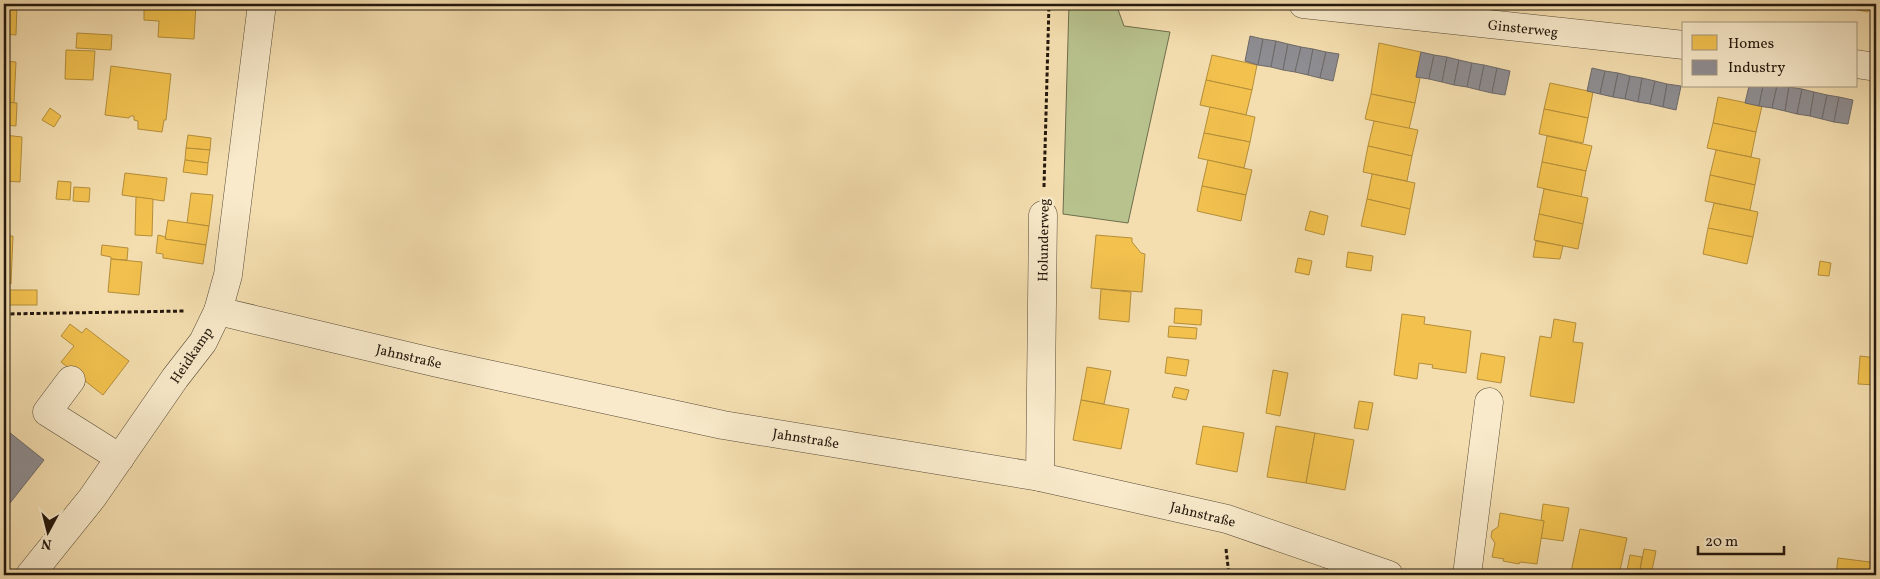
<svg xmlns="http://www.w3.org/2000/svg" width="1880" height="579" font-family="Vollkorn,serif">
  <rect width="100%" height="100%" fill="#f4deaf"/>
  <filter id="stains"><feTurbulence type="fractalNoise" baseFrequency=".004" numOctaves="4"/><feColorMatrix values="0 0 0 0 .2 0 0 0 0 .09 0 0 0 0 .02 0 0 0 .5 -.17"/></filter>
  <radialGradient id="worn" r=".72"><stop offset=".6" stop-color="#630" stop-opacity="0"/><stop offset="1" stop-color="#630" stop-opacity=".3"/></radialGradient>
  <path fill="#b8c28d" stroke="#6e6d4d" d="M1069 4H1116L1124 26 1170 32 1128 223 1063 214Z"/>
  <g fill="#f2c14e" stroke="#b48e3a">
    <path d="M4 4H17L16 35 4 34Z"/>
    <path d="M144 4H196L194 39 158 37 159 21 144 20Z"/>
    <path d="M1828 4H1870L1868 12Z"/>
    <path d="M77 33 112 35 111 50 76 48Z"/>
    <path d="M1379 43 1421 52 1416 77 1420 78 1415 103 1371 94Z"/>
    <path d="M66 50 95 51 93 80 65 79Z"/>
    <path d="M1212 55 1257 65 1252 90 1206 80Z"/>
    <path d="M4 61 16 62 14 103 4 102Z"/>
    <path d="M111 66 171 74 166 120H164L162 132 138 129V121L134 120V116H130L129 118 105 115Z"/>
    <path d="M1206 80 1252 90 1246 115 1200 105Z"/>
    <path d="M1550 83 1593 92 1588 118 1544 109Z"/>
    <path d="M1371 94 1415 103 1409 129 1365 119Z"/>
    <path d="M1718 97 1762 106 1756 132 1713 123Z"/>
    <path d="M4 102 17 103 16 126 4 125Z"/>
    <path d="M1210 107 1255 117 1250 142 1204 133Z"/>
    <path d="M50 108 61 116 54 127 42 120Z"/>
    <path d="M1544 109 1588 118 1583 143 1539 134Z"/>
    <path d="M1374 121 1418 130 1412 156 1368 146Z"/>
    <path d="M1713 123 1756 132 1751 157 1707 148Z"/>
    <path d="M1204 133 1250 142 1244 168 1198 158Z"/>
    <path d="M4 135 22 137 20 182 4 181Z"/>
    <path d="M188 135 211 138 210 150 186 148Z"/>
    <path d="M1547 136 1592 146 1586 171 1542 162Z"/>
    <path d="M1368 146 1412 156 1407 181 1363 172Z"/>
    <path d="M186 148 210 150 208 163 185 160Z"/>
    <path d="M1716 150 1760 159 1755 185 1710 175Z"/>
    <path d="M185 160 208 163 207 175 183 172Z"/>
    <path d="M1208 160 1252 170 1246 195 1202 186Z"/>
    <path d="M1542 162 1586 171 1581 197 1537 187Z"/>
    <path d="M125 173 167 178 164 201 122 195Z"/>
    <path d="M1372 174 1415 183 1410 209 1367 199Z"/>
    <path d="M1710 175 1755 185 1750 210 1705 201Z"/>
    <path d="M58 181 71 182 70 200 56 199Z"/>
    <path d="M1202 186 1246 195 1241 221 1197 211Z"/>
    <path d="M74 187 90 188 89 202 73 201Z"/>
    <path d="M1544 189 1588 198 1583 224 1539 214Z"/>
    <path d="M191 193 213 195 209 226 187 223Z"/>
    <path d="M136 197 153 199 152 236 135 235Z"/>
    <path d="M1367 199 1410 209 1405 235 1361 226Z"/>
    <path d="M1714 203 1758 212 1753 237 1708 228Z"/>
    <path d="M1310 211 1328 216 1324 235 1305 230Z"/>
    <path d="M1539 214 1583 224 1578 249 1534 240Z"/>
    <path d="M168 220 209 226 206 245 165 239Z"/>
    <path d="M1708 228 1753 237 1747 264 1703 254Z"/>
    <path d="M158 235 166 237 165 239 206 245 203 264 163 258V254L156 253Z"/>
    <path d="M1096 235 1132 238V242L1141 253 1145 254 1142 292 1091 288Z"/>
    <path d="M4 236H13L11 284H4Z"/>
    <path d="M1536 241 1563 246 1560 259 1533 257Z"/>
    <path d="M102 245 128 248 127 260 111 259V257L101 255Z"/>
    <path d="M1348 252 1373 256 1371 271 1346 267Z"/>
    <path d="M1298 258 1312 261 1309 275 1295 272Z"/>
    <path d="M111 259 142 262 139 295 108 292Z"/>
    <path d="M1820 261 1831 263 1829 276 1818 275Z"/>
    <path d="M1101 289 1131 292 1129 322 1099 319Z"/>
    <rect x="4" y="290" width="33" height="15"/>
    <path d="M1175 308 1202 310 1201 325 1174 323Z"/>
    <path d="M1402 314 1425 317 1424 324 1471 331 1466 373 1432 368 1433 365 1419 363 1417 379 1394 375Z"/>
    <path d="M1554 319 1576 323 1573 342 1583 343 1574 403 1530 396 1540 336 1551 338Z"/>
    <path d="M70 324 82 333 86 328 129 361 103 395 61 362 74 346 61 336Z"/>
    <path d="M1169 326 1197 328 1196 339 1168 337Z"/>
    <path d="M1481 353 1505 357 1501 383 1477 379Z"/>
    <path d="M1860 356 1876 358V385L1858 384Z"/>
    <path d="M1167 357 1189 360 1186 376 1165 373Z"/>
    <path d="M1087 367 1111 371 1104 404 1081 400Z"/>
    <path d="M1273 370 1288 373 1280 416 1266 413Z"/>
    <path d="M1175 387 1189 390 1186 400 1172 397Z"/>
    <path d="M1081 400 1129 409 1121 449 1073 440Z"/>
    <path d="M1359 401 1373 403 1368 430 1354 428Z"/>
    <path d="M1203 426 1244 433 1237 472 1196 464Z"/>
    <path d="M1276 426 1315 433 1306 483 1267 477Z"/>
    <path d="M1315 433 1354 440 1345 490 1306 483Z"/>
    <path d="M1543 504 1569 508 1563 541 1541 538 1544 521 1541 520Z"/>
    <path d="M1500 513 1544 521 1537 564 1520 562 1519 564 1503 561 1504 559 1492 557 1495 543 1491 537 1492 531 1498 527Z"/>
    <path d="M1580 529 1627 538 1619 575H1588L1571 572Z"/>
    <path d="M1644 549 1656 551 1651 575H1639Z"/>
    <path d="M1630 555 1642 557 1639 575H1626Z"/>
    <path d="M1838 558 1870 562 1873 575H1836Z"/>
    <path d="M1263 570 1277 574V575H1256Z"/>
  </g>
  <g fill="#8d8d92" stroke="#6e6a6a">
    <path d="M1250 36 1263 39 1258 65 1245 61Z"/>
    <path d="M1263 39 1276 41 1271 67 1258 65Z"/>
    <path d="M1276 41 1288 44 1283 70 1271 67Z"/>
    <path d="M1288 44 1301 47 1295 72 1283 70Z"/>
    <path d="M1301 47 1313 49 1308 75 1295 72Z"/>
    <path d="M1313 49 1326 52 1320 78 1308 75Z"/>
    <path d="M1326 52 1339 54 1333 81 1320 78Z"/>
    <path d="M1421 52 1434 55 1429 79 1416 77Z"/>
    <path d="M1434 55 1447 57 1442 82 1429 79Z"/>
    <path d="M1447 57 1459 60 1454 85 1442 82Z"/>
    <path d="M1459 60 1472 63 1467 87 1454 85Z"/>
    <path d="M1472 63 1484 65 1479 90 1467 87Z"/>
    <path d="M1484 65 1497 68 1492 93 1479 90Z"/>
    <path d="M1497 68 1510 71 1505 95 1492 93Z"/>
    <path d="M1592 68 1605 71 1600 94 1587 91Z"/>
    <path d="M1605 71 1618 73 1613 97 1600 94Z"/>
    <path d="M1618 73 1630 76 1625 99 1613 97Z"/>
    <path d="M1630 76 1642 78 1638 102 1625 99Z"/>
    <path d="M1642 78 1655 81 1650 104 1638 102Z"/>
    <path d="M1655 81 1667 84 1663 107 1650 104Z"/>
    <path d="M1667 84 1681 86 1676 110 1663 107Z"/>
    <path d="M1749 86H1763L1759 106 1745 103Z"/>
    <path d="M1763 86H1777L1772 108 1759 106Z"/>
    <path d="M1777 86 1789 87 1785 111 1772 108Z"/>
    <path d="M1789 87 1802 89 1797 114 1785 111Z"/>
    <path d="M1802 89 1814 92 1810 116 1797 114Z"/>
    <path d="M1814 92 1827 95 1822 119 1810 116Z"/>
    <path d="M1827 95 1839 97 1834 122 1822 119Z"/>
    <path d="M1839 97 1853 100 1848 124 1834 122Z"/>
    <path d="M4 428 44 460 10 503 4 498Z"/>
  </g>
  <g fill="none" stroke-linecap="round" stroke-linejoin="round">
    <defs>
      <g id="minor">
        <path d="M1303 4 1684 45"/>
        <path d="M1856 64 1876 67"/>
        <path d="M218 311 437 363 723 425 1040 477 1227 519 1389 575"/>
        <path d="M71 380 47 412 120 458"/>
        <path d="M1040 477 1043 215"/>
        <path d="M30 575 92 498 175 378 203 342 218 311 228 275 262 4"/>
        <path d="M1467 575 1489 402"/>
      </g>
    </defs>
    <use href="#minor" stroke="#584a36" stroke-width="29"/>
    <g stroke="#24180d" stroke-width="3" stroke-dasharray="4 2.5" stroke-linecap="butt">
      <path d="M1044 187 1049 4"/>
      <path d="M4 314 186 311"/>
      <path d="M1226 549 1229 575"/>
    </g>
    <use href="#minor" stroke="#f8eacb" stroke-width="28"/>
  </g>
  <g text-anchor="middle" stroke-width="5" stroke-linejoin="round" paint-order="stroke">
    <g font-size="14" fill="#24180d" stroke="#f8eacb">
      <text transform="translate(1523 28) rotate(6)" y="5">Ginsterweg</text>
      <text transform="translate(1043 240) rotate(-89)" y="5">Holunderweg</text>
      <text transform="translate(191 355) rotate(-56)" y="5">Heidkamp</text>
      <text transform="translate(409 356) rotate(13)" y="5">Jahnstraße</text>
      <text transform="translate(806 438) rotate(9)" y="5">Jahnstraße</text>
      <text transform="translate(1203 514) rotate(14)" y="5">Jahnstraße</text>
    </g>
  </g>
  <rect width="1880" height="579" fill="none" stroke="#f4deaf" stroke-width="20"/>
  <rect x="5" y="5" width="1870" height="569" fill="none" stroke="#24180d" stroke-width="2.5"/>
  <rect x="10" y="10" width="1860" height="559" fill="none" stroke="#24180d"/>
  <rect x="1682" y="22" width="175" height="65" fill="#f8eacb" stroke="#a3967f"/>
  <rect x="1692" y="35" width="25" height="15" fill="#f2c14e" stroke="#a3967f"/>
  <text x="1728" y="48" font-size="15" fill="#24180d">Homes</text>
  <rect x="1692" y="60" width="25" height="15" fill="#8d8d92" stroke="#a3967f"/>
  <text x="1728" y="72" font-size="15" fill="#24180d">Industry</text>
  <g transform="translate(48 532) rotate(187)" stroke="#f8eacb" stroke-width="4" paint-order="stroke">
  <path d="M0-4L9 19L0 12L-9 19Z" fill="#24180d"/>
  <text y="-8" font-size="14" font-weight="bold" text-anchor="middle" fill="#24180d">N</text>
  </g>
  <path d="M1698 546v8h86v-8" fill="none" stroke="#24180d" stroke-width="2.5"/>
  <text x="1705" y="546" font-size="15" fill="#24180d" stroke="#f8eacb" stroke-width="4" paint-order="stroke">20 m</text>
  <rect width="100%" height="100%" filter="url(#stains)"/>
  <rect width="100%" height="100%" fill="url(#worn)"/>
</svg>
